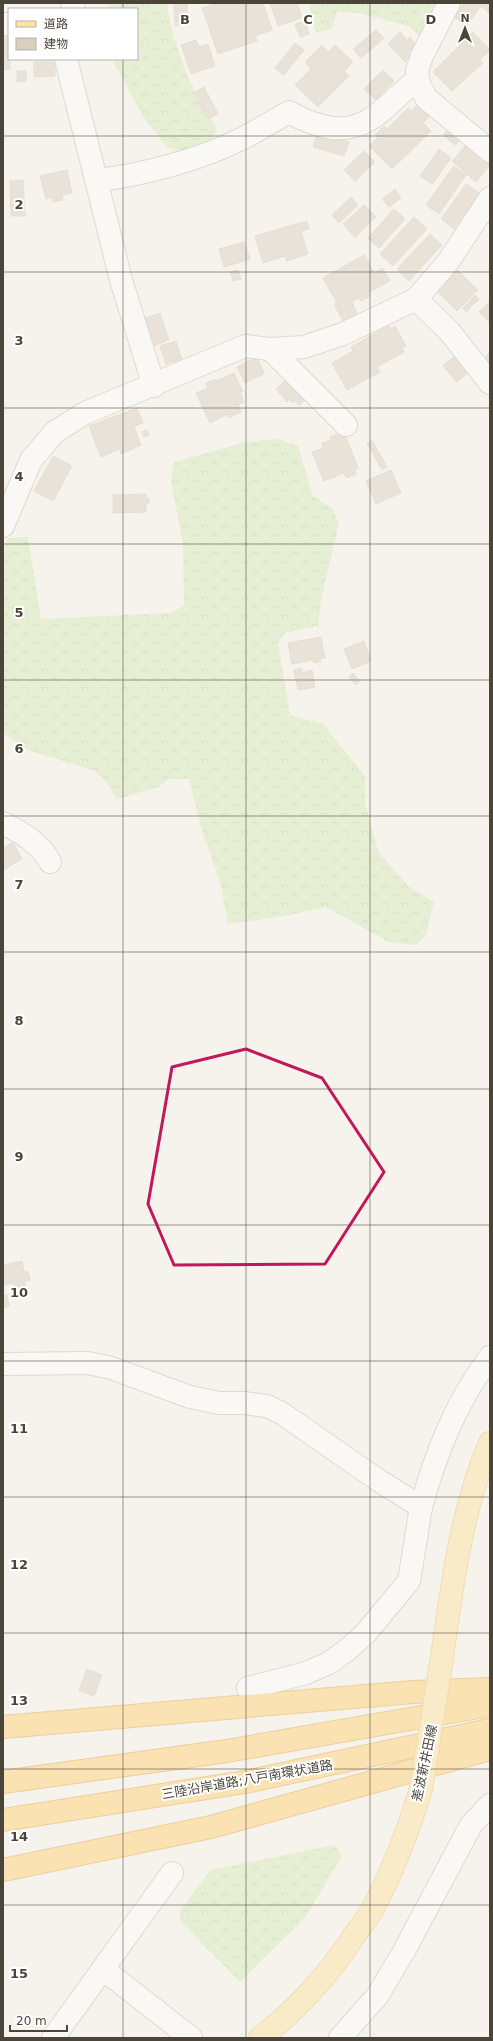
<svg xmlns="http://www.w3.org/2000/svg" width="493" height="2041" font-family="'DejaVu Sans','Noto Sans JP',sans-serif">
  <defs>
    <pattern id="forest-crowns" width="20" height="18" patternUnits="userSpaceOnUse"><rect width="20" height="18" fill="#d2eab5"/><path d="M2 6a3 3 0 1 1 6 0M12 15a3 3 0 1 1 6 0" fill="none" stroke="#b6ca9c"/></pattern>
  </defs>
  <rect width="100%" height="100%" fill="#f6f3ec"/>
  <g fill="url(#forest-crowns)">
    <path d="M108 3H170L167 6 173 35 188 78 217 130 212 139 182 152 167 147 144 118 112 59H137V9H108Z"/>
    <path d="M306 3H443L423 38 408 26 359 13 337 12 332 29 316 33 309 5Z"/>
    <path d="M278 439 298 446 313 496 333 509 339 524 321 600 318 626 285 633 278 643 290 715 323 724 365 776V802L378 851 408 886 434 902 426 935 416 945 389 942 326 907 280 917 228 924 221 886 202 830 189 779H168L159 787 117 799 106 782 95 771 28 750 3 733V549L8 538 28 537 41 619 170 613 184 606 183 545 171 481 174 462 246 442Z"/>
    <path d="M334 1845 342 1856 305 1918 240 1982 179 1920 181 1909 211 1870Z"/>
  </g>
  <g fill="#d8cfc1" stroke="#d3c7b4">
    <path d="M187 3 188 25 175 26 174 4Z"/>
    <path d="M218 3H263L272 30 255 36 257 41 218 54 202 8Z"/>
    <path d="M270 3H297L302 18 278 26Z"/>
    <path d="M464 3H490V14L481 6 466 26 454 17Z"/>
    <path d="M305 21 309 34 300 37 295 24Z"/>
    <path d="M376 30 384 38 361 58 353 49Z"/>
    <path d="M400 32 407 40 410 37 416 44 408 53 411 56 405 62 388 44Z"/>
    <path d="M473 32 490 50 480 60 483 63 452 91 433 72Z"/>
    <path d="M3 37H9L10 69 3 70Z"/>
    <path d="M196 40 199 47 208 44 215 66 191 74 181 45Z"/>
    <path d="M295 43 304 50 284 75 275 68Z"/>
    <path d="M322 45 329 52 335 45 353 62 344 71 349 76 318 107 295 85 311 69 305 62Z"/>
    <path d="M34 62H55V76L34 77Z"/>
    <path d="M383 70 394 81 376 100 364 89Z"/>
    <path d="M17 71H26V81L17 82Z"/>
    <path d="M204 87 218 114 208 119 193 93Z"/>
    <path d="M421 101 433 113 423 123 431 131 392 169 369 146 378 137 375 135 384 126 387 129 408 108 411 111Z"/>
    <path d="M450 127 462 138 455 145 443 135Z"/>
    <path d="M318 132 349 142 344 156 313 147Z"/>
    <path d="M467 144 490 165 476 182 452 161Z"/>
    <path d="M439 149 451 158 432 184 420 176Z"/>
    <path d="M364 151 375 162 355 181 344 170Z"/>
    <path d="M454 166 466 175 439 214 426 205Z"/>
    <path d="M67 170 72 193 62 195 63 200 53 202 52 197 46 199 40 176Z"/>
    <path d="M23 180 25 216H11L10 181Z"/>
    <path d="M466 184 479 193 454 229 441 219Z"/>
    <path d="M395 189 401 198 389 207 382 199Z"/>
    <path d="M351 197 358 205 339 223 332 215Z"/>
    <path d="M364 205 376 217 355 237 343 224Z"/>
    <path d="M394 209 405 219 379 248 368 238Z"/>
    <path d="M414 217 427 229 393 266 380 254Z"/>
    <path d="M307 221 309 229 301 231 308 254 286 261 285 256 263 263 255 236Z"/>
    <path d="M430 234 442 245 409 281 397 269Z"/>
    <path d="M244 242 250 259 224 267 219 249Z"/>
    <path d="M364 255 374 273 382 268 390 281 368 293 370 296 361 301 359 298 352 302 358 315 344 323 334 304 337 303 323 278Z"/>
    <path d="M456 269 478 290 457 311 436 290Z"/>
    <path d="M238 270 241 279 233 281 230 272Z"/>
    <path d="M475 295 479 299 466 312 463 308Z"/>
    <path d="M490 301V323L479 312Z"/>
    <path d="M160 313 169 340 152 346 143 319Z"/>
    <path d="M389 325 391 329 395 326 406 346 402 348 404 352 377 367 380 372 347 390 332 363 353 351 351 347Z"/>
    <path d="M176 341 182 359 166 364 160 346Z"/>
    <path d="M490 353V363L489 364 484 358Z"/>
    <path d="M457 354 471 370 457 382 443 366Z"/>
    <path d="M257 357 264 374 245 383 237 367Z"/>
    <path d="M234 373 243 392 240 393 244 402 238 405 241 412 229 418 227 414 210 423 196 393 208 388 206 383 215 379 216 381Z"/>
    <path d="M288 378 303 394 300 397 304 400 299 405 296 401 293 403 289 399 287 402 276 389Z"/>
    <path d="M137 408 143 423 134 426 141 445 121 454 120 449 101 457 89 426Z"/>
    <path d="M147 430 149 435 144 437 142 432Z"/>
    <path d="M344 432 358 468 355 469 356 474 346 478 344 473 324 481 312 452 323 448 322 443 331 440 330 437Z"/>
    <path d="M372 440 387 467 382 470 367 443Z"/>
    <path d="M53 456 72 466 53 501 34 491Z"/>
    <path d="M391 470 401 493 376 504 366 481Z"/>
    <path d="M146 494V498H149V503H146V512L113 513V495Z"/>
    <path d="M321 637 325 658 320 659 321 662 314 663 313 660 292 664 288 643Z"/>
    <path d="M364 641 371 661 352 669 344 649Z"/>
    <path d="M301 668 302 673 312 670 315 687 298 690 294 670Z"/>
    <path d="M353 673 360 681 356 685 349 677Z"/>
    <path d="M13 842 22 859 3 870V848Z"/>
    <path d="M22 1261 24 1272 28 1271 30 1280 25 1281 26 1285 14 1288 13 1283 3 1285V1265Z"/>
    <path d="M7 1295 9 1306 3 1308V1296Z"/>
    <path d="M87 1669 102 1675 94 1696 79 1690Z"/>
  </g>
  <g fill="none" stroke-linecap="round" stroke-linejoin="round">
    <defs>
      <g id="minor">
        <path d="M449 3 422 56 417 71 419 84 426 98 490 151"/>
        <path d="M72 9 74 3"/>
        <path d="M3 24H9"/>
        <path d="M66 59 121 280 154 386"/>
        <path d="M98 180C142 175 199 160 239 140 256 132 273 121 289 112 303 120 317 126 333 128 371 132 390 100 418 79"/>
        <path d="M416 299 449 331 490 383"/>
        <path d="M270 349 346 425"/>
        <path d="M3 526 31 460 55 432 85 413 245 346 270 349 304 347 343 334 416 299 448 262 490 198"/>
        <path d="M3 823C22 833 40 843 50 862"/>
        <path d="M3 1364 88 1363 111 1368 190 1397 219 1403H244L267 1406 283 1414 378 1480 421 1507C436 1453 456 1402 490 1357"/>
        <path d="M248 1688 306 1673 329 1663 347 1650 365 1634 409 1581 421 1507"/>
        <path d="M103 1969 191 2038"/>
        <path d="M53 2038 172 1873"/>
        <path d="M340 2038 378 1995 404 1951 471 1825 490 1805"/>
      </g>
      <g id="major">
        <path d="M441 1664C452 1589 460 1513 490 1443"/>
        <path d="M260 2038C298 2009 330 1973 356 1933 363 1924 370 1915 375 1905 394 1868 409 1829 421 1789"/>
      </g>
      <g id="highway">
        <path d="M3 1727 413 1692 490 1689"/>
        <path d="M3 1782 227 1751 490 1705"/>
        <path d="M3 1820 245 1782 490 1730"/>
        <path d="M3 1870 211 1827 490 1749"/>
      </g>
    </defs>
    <use href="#minor" stroke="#c2bbae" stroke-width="24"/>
    <use href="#major" stroke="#e6c16a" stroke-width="24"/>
    <use href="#highway" stroke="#e0a43c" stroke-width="24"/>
    <use href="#minor" stroke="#fff" stroke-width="22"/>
    <use href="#major" stroke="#ffe39c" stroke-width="22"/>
    <use href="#highway" stroke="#ffcf6e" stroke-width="22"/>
    <defs>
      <path id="major-bridge" d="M421 1789 441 1664"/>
    </defs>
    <use href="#major-bridge" stroke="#e6c16a" stroke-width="24" stroke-linecap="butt"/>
    <use href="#major-bridge" stroke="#ffe39c" stroke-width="22"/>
  </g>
  <path d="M0 0H493V2041H0ZM246 1049 322 1078 384 1172 325 1264 174 1265 148 1204 172 1067Z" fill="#f6f3ec" fill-opacity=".55" fill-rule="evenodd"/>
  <path fill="none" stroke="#c2185b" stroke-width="3" stroke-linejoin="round" d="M246 1049 322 1078 384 1172 325 1264 174 1265 148 1204 172 1067Z"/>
  <path fill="none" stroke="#4b4439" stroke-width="1" stroke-opacity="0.55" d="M123 3V9M246 3V2038M370 3V2038M123 59V2038M3 136H490M3 272H490M3 408H490M3 544H490M3 680H490M3 816H490M3 952H490M3 1089H490M3 1225H490M3 1361H490M3 1497H490M3 1633H490M3 1769H490M3 1905H490"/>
  <g text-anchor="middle" stroke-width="4" stroke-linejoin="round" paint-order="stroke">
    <g font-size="13" fill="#4b4439" stroke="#fff">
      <text transform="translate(424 1763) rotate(-78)" y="5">差波新井田線</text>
      <text transform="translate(247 1779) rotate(-10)" y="5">三陸沿岸道路;八戸南環状道路</text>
    </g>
  </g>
  <g font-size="13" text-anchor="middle" font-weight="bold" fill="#4b4439" stroke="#fff" stroke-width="4" stroke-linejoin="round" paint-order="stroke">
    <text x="185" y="24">B</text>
    <text x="308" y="24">C</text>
    <text x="431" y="24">D</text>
    <text x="19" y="209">2</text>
    <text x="19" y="345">3</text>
    <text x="19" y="481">4</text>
    <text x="19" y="617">5</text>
    <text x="19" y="753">6</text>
    <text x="19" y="889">7</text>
    <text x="19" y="1025">8</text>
    <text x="19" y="1161">9</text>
    <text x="19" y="1297">10</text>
    <text x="19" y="1433">11</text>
    <text x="19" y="1569">12</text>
    <text x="19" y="1705">13</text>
    <text x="19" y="1841">14</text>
    <text x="19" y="1978">15</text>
  </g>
  <rect width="493" height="2041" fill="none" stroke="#4b4439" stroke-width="8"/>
  <rect x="8" y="8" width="130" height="52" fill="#ffffff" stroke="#b7b4b0"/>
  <rect x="16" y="21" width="20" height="6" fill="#ffe39c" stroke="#b7b4b0"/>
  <text x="44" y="28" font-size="12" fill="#4b4439">道路</text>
  <rect x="16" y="38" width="20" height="12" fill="#d8cfc1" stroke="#b7b4b0"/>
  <text x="44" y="48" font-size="12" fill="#4b4439">建物</text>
  <g transform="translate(465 28)" stroke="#ffffff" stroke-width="3" paint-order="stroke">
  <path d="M0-3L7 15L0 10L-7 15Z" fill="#4b4439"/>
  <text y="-6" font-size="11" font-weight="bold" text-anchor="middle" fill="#4b4439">N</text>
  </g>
  <path d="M10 2025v6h57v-6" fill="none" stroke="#4b4439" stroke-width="2"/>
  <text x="16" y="2025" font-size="12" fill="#4b4439" stroke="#ffffff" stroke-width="3" paint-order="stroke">20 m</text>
</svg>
